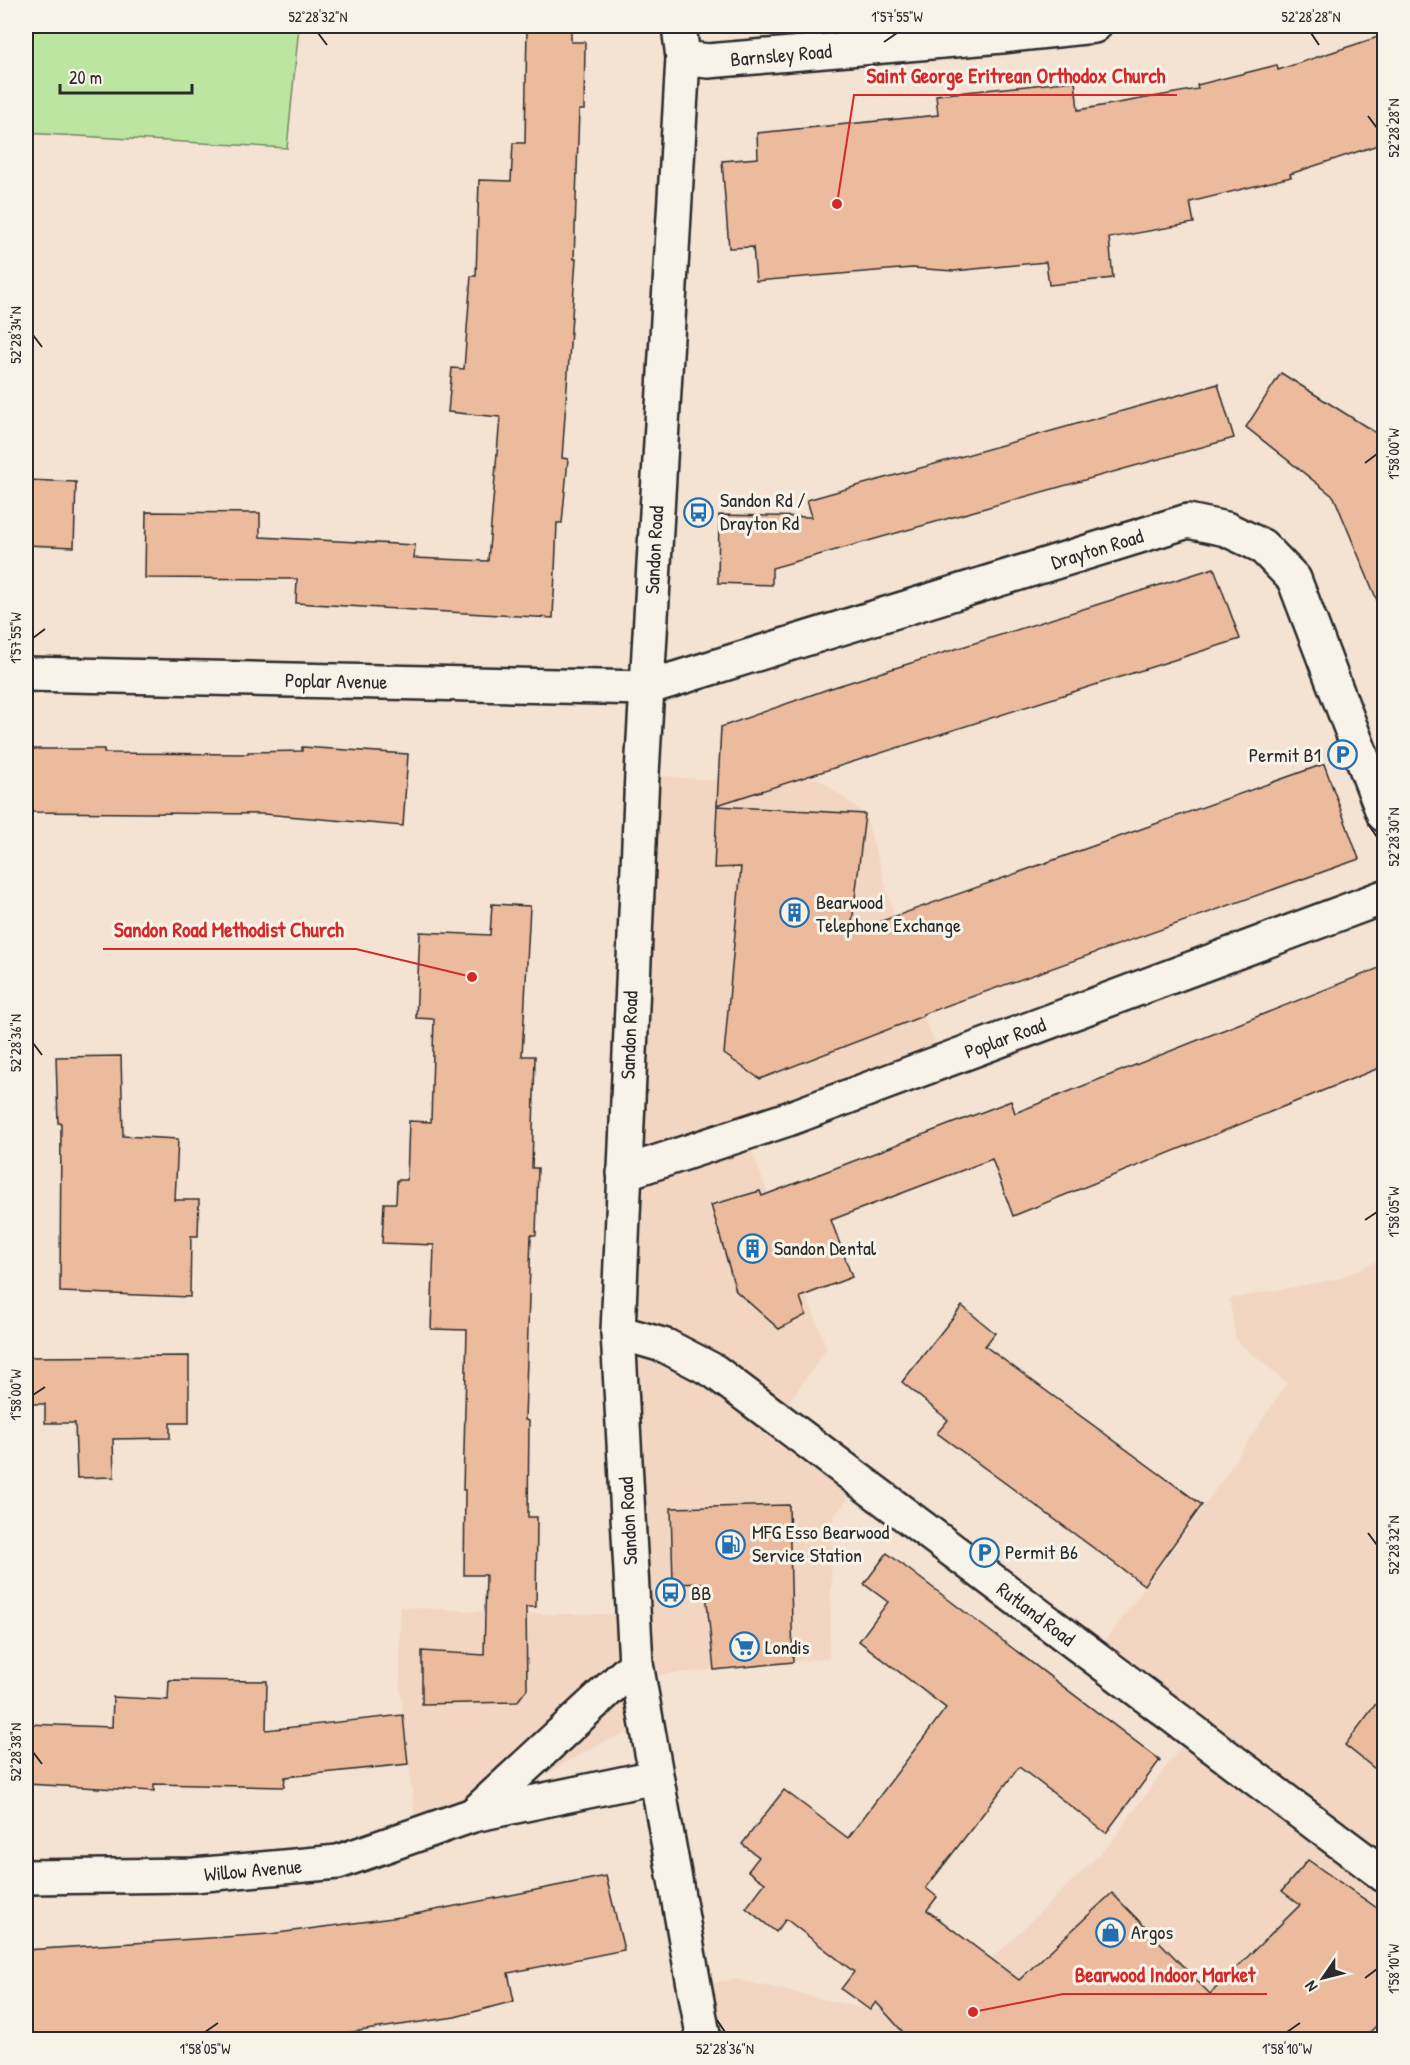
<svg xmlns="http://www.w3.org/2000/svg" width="1410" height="2065" font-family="'Patrick Hand',sans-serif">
  <rect width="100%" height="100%" fill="#f4e2d2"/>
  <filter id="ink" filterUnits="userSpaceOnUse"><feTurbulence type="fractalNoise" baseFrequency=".0167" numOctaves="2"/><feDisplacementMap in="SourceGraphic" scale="12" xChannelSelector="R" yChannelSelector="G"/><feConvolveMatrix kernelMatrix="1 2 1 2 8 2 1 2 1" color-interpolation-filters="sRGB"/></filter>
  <g filter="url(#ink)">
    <g fill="#f2d6c2">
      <path d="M642 774 718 781 818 778 865 814 923 1016 943 1061 745 1134 827 1349 777 1418 861 1481 833 1518 829 1658 638 1677 646 1726 603 1742 473 1815 417 1834 400 1688V1607L526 1614H633L618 1332Z"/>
      <path d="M1384 1258V2039H704L694 1986 734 1979 870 2010 964 1996 992 1959 1108 1846 1193 1730 1094 1657 1216 1489 1287 1383 1236 1340 1229 1299 1338 1279Z"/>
    </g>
    <path fill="#bce5a1" stroke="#748866" stroke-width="1.5" d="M26 26H299L287 148 26 133Z"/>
    <g fill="#ecbb9d" stroke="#2b2b2b" stroke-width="1.5">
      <path d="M527 26H571V42H585L584 110H579L574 259H576L562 458 568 459 562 523H557L553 618 296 603 297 579 145 578 146 512 260 513V537L415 545 414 558 488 561 500 417 448 412 452 368 464 369 471 276H476L479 180 511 181 513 143H525Z"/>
      <path d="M1384 35V143L1290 174 1291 177 1190 202 1194 223 1109 238 1113 278 1049 285 1046 262 954 271 912 268 756 281 753 247 729 248 722 161 758 158 757 133 938 115 936 95 1075 81 1078 110 1198 89 1197 85 1277 65 1278 70Z"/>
      <path d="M1281 373 1384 438V617L1334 497 1246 427Z"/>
      <path d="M1218 384 1234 438 772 568V585L718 583 719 515 812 517 807 500Z"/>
      <path d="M26 480 76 482 74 547 26 545Z"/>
      <path d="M1214 568 1240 639 717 805 721 727 828 689Z"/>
      <path d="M302 747 408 754 403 826 264 814 26 812V749H104V753L248 754V752L302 751Z"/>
      <path d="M1324 764 1359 859 923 1014V1016L760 1079 724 1054 741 867 714 868 717 806 865 814 851 932Z"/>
      <path d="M492 904 530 906 522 1056H535L532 1168H538L536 1235H531L525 1420 529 1421 528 1517H537L536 1607H526L527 1689 517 1702 422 1704V1651L484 1655 486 1575H464L465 1490H463L467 1330 431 1329 434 1245 382 1243 384 1203H396L397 1180H407L409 1121 431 1122 434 1019 416 1018 420 932 490 935Z"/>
      <path d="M1384 966V1066L1013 1216 992 1159 831 1220 852 1277 800 1297 806 1315 779 1329 736 1291 711 1205 760 1191 762 1196 1011 1101 1015 1113Z"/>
      <path d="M121 1056 123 1136 178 1139 175 1200H199L198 1236H191L190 1297 60 1292 61 1123H58L56 1057Z"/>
      <path d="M962 1306 995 1333 985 1346 1202 1505 1144 1585 937 1433 948 1420 902 1382Z"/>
      <path d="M189 1356V1423H170V1438L113 1439 114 1477 77 1478 75 1423H45V1404H27V1357Z"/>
      <path d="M789 1505 793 1662 714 1670 705 1583 673 1584 671 1508Z"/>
      <path d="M887 1553 1160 1760 1106 1833 1019 1767 926 1888 937 1897 927 1910 1019 1980 1112 1893 1210 1994 1300 1905 1282 1891 1308 1860 1384 1913V2018L1362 2040H910L876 2002 870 2010 841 1989 854 1972 786 1919 776 1932 746 1908 765 1883 748 1871 759 1857 742 1844 784 1790 848 1838 946 1708 859 1641 888 1602 864 1584Z"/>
      <path d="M169 1680 267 1681 266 1730 403 1715 408 1764 285 1777 284 1787 154 1784V1791L26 1784V1724L112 1727 113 1697 168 1700Z"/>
      <path d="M1384 1693V1776L1345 1745Z"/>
      <path d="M606 1876 624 1950 508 1973 514 2001 455 2017 297 2040H26V1950L270 1934 400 1917Z"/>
    </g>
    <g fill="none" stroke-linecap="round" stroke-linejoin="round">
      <defs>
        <g id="minor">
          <path d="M26 674 646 688 1188 521 1226 529 1262 546 1294 579 1384 815"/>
          <path d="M624 1173 788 1119 1384 897"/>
          <path d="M618 1332 666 1346 714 1371 1384 1875"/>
          <path d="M473 1815 636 1664"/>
          <path d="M26 1877 194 1875 338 1862 473 1815 655 1777"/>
        </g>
        <path id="secondary" d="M683 58 642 774 618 1332 636 1664 704 2040"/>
        <path id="primary" d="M679 26 683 58 708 61 1002 36 1094 26"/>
      </defs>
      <use href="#minor" stroke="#2b2b2b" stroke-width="38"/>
      <use href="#secondary" stroke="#2b2b2b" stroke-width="38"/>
      <use href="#primary" stroke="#2b2b2b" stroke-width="38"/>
      <use href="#minor" stroke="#f7f3e8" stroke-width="33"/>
      <use href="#secondary" stroke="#f7f3e8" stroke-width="33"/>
      <use href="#primary" stroke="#f7f3e8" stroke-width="33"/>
    </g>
  </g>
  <path fill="none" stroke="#2b2b2b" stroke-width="2" d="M318 33 327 45M1311 33 1319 45M884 42 897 33M1368 116 1377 128M33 335 42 347M1365 463 1377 454M33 638 45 629M1368 824 1377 837M33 1043 42 1055M1365 1220 1377 1212M33 1395 45 1387M1368 1533 1377 1545M33 1752 42 1764M1365 1978 1377 1969M717 2020 725 2032M205 2032 218 2023M1287 2032 1300 2023"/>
  <defs>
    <symbol id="bus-ring" viewBox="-11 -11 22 22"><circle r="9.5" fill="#f7f3e8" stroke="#1f6fb2" stroke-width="1.5"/><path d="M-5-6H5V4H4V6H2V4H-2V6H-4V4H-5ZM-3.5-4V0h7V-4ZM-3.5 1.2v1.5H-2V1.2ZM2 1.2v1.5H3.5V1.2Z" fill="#1f6fb2"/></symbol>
    <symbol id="parking-ring" viewBox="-11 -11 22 22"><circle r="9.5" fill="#f7f3e8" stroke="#1f6fb2" stroke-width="1.5"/><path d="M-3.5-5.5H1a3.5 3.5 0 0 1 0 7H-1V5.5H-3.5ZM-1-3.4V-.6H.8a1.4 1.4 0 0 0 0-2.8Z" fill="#1f6fb2"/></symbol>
    <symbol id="building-ring" viewBox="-11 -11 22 22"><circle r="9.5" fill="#f7f3e8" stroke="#1f6fb2" stroke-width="1.5"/><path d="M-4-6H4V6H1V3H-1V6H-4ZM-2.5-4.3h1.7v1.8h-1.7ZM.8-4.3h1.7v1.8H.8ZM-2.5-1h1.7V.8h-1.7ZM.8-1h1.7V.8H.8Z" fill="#1f6fb2"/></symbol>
    <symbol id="fuel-ring" viewBox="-11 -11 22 22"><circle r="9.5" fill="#f7f3e8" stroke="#1f6fb2" stroke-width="1.5"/><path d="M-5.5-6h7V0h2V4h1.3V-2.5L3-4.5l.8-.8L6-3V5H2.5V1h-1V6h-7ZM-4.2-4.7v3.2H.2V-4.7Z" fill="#1f6fb2"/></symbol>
    <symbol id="supermarket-ring" viewBox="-11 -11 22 22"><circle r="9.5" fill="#f7f3e8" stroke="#1f6fb2" stroke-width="1.5"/><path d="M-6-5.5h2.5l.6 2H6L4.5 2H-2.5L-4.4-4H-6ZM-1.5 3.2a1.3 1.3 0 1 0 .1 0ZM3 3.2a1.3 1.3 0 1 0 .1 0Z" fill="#1f6fb2"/></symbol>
    <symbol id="shop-ring" viewBox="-11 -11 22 22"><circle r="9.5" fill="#f7f3e8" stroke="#1f6fb2" stroke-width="1.5"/><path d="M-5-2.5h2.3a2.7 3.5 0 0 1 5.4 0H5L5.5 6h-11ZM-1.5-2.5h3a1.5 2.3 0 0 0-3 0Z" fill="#1f6fb2"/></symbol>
  </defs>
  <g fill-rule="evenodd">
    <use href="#bus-ring" x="682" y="496" width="33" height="33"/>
    <use href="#parking-ring" x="1326" y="738" width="33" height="33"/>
    <use href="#building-ring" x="778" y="896" width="33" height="33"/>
    <use href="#building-ring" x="736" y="1232" width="33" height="33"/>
    <use href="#fuel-ring" x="714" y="1528" width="33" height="33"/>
    <use href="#parking-ring" x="968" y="1536" width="33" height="33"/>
    <use href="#bus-ring" x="654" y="1576" width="33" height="33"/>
    <use href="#supermarket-ring" x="728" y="1630" width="33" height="33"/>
    <use href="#shop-ring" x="1094" y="1916" width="33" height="33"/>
  </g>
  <g text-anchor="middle" stroke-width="6" stroke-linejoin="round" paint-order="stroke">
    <g font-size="20" fill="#2b2b2b" stroke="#f7f3e8">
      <text transform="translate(781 55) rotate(-5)" y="7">Barnsley Road</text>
      <text transform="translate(1097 549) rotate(-17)" y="7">Drayton Road</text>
      <text transform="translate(654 550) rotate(-87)" y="7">Sandon Road</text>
      <text transform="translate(336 681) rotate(1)" y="7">Poplar Avenue</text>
      <text transform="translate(629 1035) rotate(-88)" y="7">Sandon Road</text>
      <text transform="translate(1005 1038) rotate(-20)" y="7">Poplar Road</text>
      <text transform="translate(628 1521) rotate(-93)" y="7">Sandon Road</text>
      <text transform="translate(1036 1614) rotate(37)" y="7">Rutland Road</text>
      <text transform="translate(253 1870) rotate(-5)" y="7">Willow Avenue</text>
    </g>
    <g font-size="20" fill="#2b2b2b" stroke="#f7f3e8" text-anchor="start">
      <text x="720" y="507">Sandon Rd /<tspan x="720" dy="23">Drayton Rd</tspan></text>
      <text x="1321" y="762" text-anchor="end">Permit B1</text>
      <text x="816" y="909">Bearwood<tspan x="816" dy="23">Telephone Exchange</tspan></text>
      <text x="774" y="1255">Sandon Dental</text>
      <text x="752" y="1539">MFG Esso Bearwood<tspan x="752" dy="23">Service Station</tspan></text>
      <text x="1005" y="1559">Permit B6</text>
      <text x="691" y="1600">BB</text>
      <text x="765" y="1654">Londis</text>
      <text x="1131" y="1939">Argos</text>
    </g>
  </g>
  <path fill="none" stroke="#d62828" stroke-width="2" d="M837 204L854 95H1177M472 977L356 949H103M973 2012L1063 1994H1267"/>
  <g fill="#d62828" stroke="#f7f3e8" stroke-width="2">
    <circle cx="837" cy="204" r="6"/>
    <circle cx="472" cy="977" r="6"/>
    <circle cx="973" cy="2012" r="6"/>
  </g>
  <g font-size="21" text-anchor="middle" font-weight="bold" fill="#d62828" stroke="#f7f3e8" stroke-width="6" stroke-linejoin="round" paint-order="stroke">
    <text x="1016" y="83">Saint George Eritrean Orthodox Church</text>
    <text x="229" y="937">Sandon Road Methodist Church</text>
    <text x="1165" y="1982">Bearwood Indoor Market</text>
  </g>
  <rect width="1410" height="2065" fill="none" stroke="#f7f3e8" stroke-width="66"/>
  <g transform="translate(1323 1978) rotate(235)" stroke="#f7f3e8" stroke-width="4.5" paint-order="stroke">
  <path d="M0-4.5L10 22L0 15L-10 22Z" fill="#2b2b2b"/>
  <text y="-9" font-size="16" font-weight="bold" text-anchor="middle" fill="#2b2b2b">N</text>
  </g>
  <path d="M60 84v9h132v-9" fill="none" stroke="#2b2b2b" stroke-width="3"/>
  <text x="69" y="84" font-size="18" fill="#2b2b2b" stroke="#f7f3e8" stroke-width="4.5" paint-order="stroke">20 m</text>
  <rect x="33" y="33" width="1344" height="1999" fill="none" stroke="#2b2b2b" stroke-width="2"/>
  <g font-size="15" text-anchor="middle" fill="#2b2b2b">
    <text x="318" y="22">52°28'32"N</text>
    <text x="897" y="22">1°57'55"W</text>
    <text x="1311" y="22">52°28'28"N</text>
    <text transform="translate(1394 128) rotate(-90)" y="5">52°28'28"N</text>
    <text transform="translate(16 335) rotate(-90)" y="5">52°28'34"N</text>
    <text transform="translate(1394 454) rotate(-90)" y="5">1°58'00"W</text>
    <text transform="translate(16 638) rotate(-90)" y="5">1°57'55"W</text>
    <text transform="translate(1394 837) rotate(-90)" y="5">52°28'30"N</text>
    <text transform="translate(16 1043) rotate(-90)" y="5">52°28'36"N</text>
    <text transform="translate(1394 1212) rotate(-90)" y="5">1°58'05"W</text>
    <text transform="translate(16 1395) rotate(-90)" y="5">1°58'00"W</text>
    <text transform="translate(1394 1545) rotate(-90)" y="5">52°28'32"N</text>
    <text transform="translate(16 1752) rotate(-90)" y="5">52°28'38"N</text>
    <text transform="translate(1394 1969) rotate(-90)" y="5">1°58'10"W</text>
    <text x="205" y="2054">1°58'05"W</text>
    <text x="725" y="2054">52°28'36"N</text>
    <text x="1287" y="2054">1°58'10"W</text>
  </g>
</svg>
